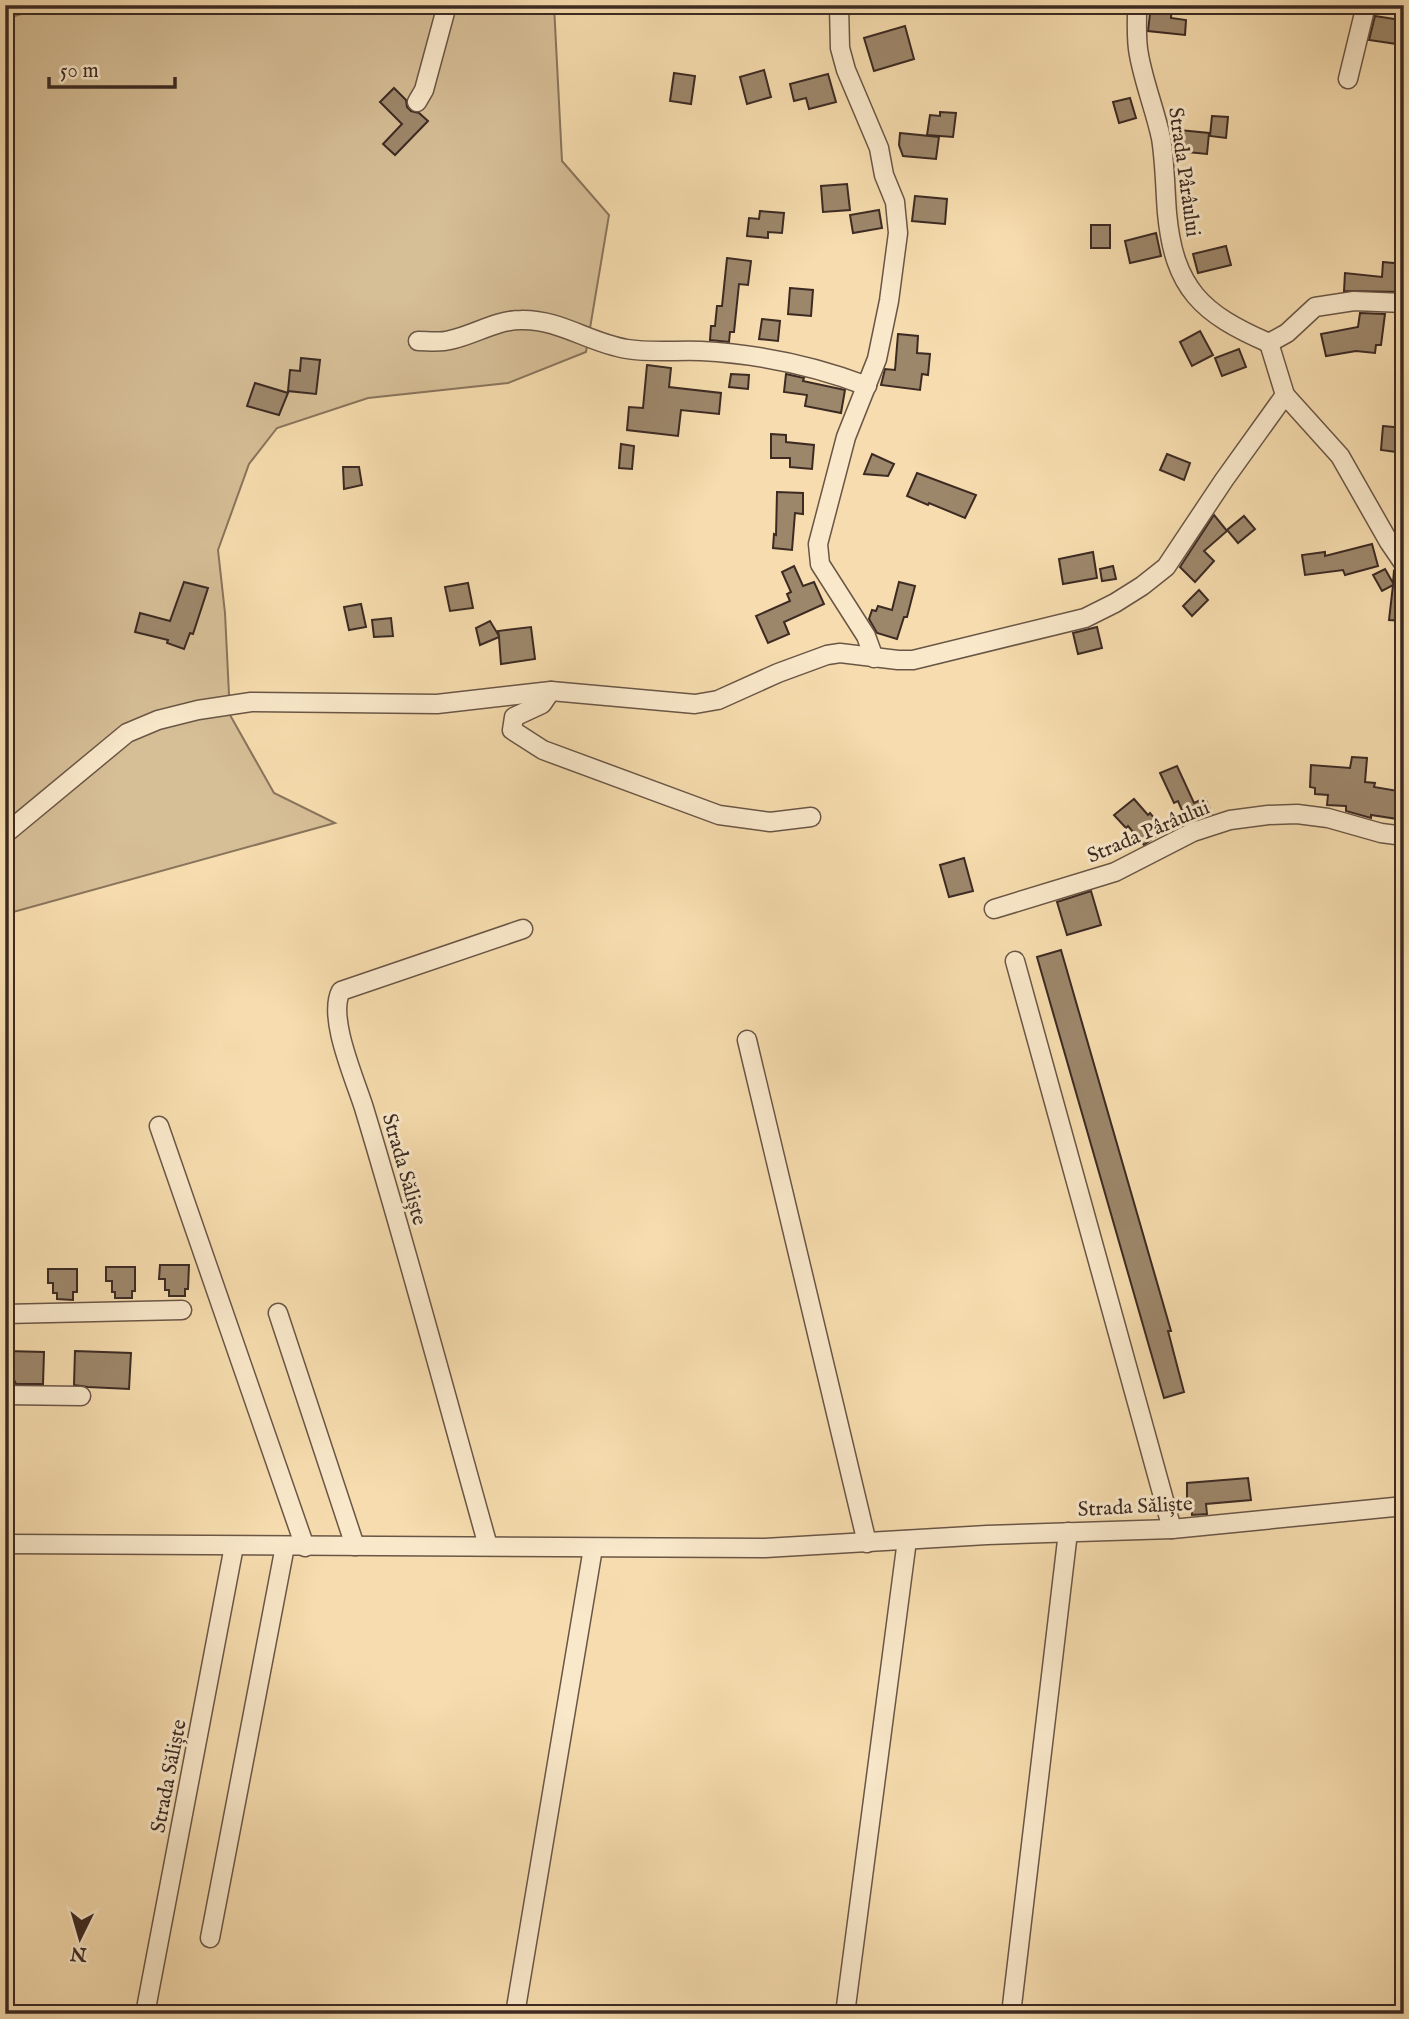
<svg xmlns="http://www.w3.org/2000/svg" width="1409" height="2019" font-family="'IM FELL English',serif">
  <rect width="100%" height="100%" fill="#f6dcae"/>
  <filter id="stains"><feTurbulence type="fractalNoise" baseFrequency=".00286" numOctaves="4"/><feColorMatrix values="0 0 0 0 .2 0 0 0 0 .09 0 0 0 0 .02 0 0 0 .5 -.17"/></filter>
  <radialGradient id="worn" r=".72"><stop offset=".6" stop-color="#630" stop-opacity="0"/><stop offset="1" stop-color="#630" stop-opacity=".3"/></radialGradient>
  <path fill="#d6be96" stroke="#89745c" stroke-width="2" d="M50 5H554L562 161 609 215 586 352 508 383 368 398 277 428 249 464 218 550 225 613 230 715 274 793 335 823 13 912 5 964V19Z"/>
  <g fill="#9d876b" stroke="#3c2a23" stroke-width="2">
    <path d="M1151 5H1172L1171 18 1186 20 1185 35 1148 31Z"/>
    <path d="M1375 16 1401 20 1397 44 1369 40Z"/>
    <path d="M905 26 914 59 874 71 864 38Z"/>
    <path d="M764 70 771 97 747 104 740 77Z"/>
    <path d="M674 73 695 76 691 104 670 101Z"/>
    <path d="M828 74 836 102 809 109 806 98 794 101 790 84Z"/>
    <path d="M394 88 406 100 407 107 411 111 419 113 428 121 395 155 383 144 402 124 380 102Z"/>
    <path d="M1130 98 1136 118 1119 123 1113 102Z"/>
    <path d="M940 112 956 113 953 137 927 135 930 115 940 116Z"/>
    <path d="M1212 116 1228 117 1226 138 1210 136Z"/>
    <path d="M1179 130 1209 133 1207 154 1177 151Z"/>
    <path d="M900 133 939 137 936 159 903 156 899 145Z"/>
    <path d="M847 184 850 210 823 212 821 186Z"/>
    <path d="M915 196 947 199 945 224 912 221Z"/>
    <path d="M879 210 882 228 853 233 850 215Z"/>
    <path d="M760 211 784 213 782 233 768 232V238L747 236 749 218 759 219Z"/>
    <rect x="1091" y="225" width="19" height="23"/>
    <path d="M1156 233 1161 256 1130 263 1125 241Z"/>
    <path d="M1226 246 1231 265 1198 273 1193 254Z"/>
    <path d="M727 258 751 261 748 285 739 284 734 332H730L729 342 710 340 711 326H715L717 306H722Z"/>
    <path d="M1383 262 1404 264 1402 292 1344 291 1345 273 1382 277Z"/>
    <path d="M790 288 813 290 811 316 788 314Z"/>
    <path d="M1360 313 1385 314 1381 345H1376L1375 353 1356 351 1326 356 1321 334 1358 327Z"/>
    <path d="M762 319 780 321 778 341 759 339Z"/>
    <path d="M1200 331 1213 355 1192 366 1180 342Z"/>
    <path d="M898 334 918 336 917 353 930 354 928 375 922 374 920 390 881 385 885 369 895 370Z"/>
    <path d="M1239 349 1246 367 1222 376 1215 358Z"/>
    <path d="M301 358 320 360 316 394 288 391 290 370 300 371Z"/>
    <path d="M647 365 671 368 669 387 721 393 719 414 681 410 678 436 627 430 629 407 643 408Z"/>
    <path d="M731 374 749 375 748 389 729 387Z"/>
    <path d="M786 374 804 378 803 381 845 390 841 413 805 406 807 395 784 392Z"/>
    <path d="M255 383 288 393 279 415 247 406Z"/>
    <path d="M1383 426 1404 428V453L1381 450Z"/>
    <path d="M771 434 786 435V442L814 445 812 469 790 467V458H771Z"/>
    <path d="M621 444 634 446 632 469 619 468Z"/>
    <path d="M872 454 894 464 888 476 864 474Z"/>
    <path d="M1167 454 1190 463 1184 480 1160 470Z"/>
    <path d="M343 467H359L362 485 344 489Z"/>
    <path d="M917 473 976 495 965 518 929 503 928 505 907 496Z"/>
    <path d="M777 492 803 493V514L795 513 792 550 773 548 774 534 776 535Z"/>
    <path d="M1214 515 1227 531 1204 551 1214 561 1195 582 1180 567Z"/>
    <path d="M1244 516 1255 529 1238 543 1227 530Z"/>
    <path d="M1372 544 1378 566 1345 575 1343 570 1305 575 1302 555 1325 552V556Z"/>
    <path d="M1093 552 1097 578 1063 584 1059 559Z"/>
    <path d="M794 566 803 586 814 582 824 604 784 622 789 634 768 643 756 616 790 601 787 594 791 592 782 572Z"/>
    <path d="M1113 566 1116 579 1102 581 1100 569Z"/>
    <path d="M1385 569 1393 583 1394 571 1404 575V621L1389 620 1393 585 1382 591 1373 575Z"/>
    <path d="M184 582 208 588 193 634 190 633 184 649 167 643 168 640 135 632 140 613 170 621Z"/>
    <path d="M899 582 915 586 907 617H904L897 639 877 633 869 619 872 610 876 611 878 606 892 610Z"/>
    <path d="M468 583 473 608 450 611 445 587Z"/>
    <path d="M1199 590 1208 600 1192 616 1183 606Z"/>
    <path d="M361 604 366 627 349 630 344 607Z"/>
    <path d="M391 618 393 636 374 637 372 620Z"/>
    <path d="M490 621 499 636 498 631 531 627 535 659 501 664 499 637 480 645 476 628Z"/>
    <path d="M1097 627 1102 648 1078 654 1073 633Z"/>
    <path d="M1352 757 1367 758 1365 782 1375 783 1374 787 1404 792V820L1371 815V818L1346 811V806L1327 805 1328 795 1315 794V788L1310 787 1311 765 1350 768Z"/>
    <path d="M1177 766 1194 803 1205 798 1212 814 1187 822 1178 801 1174 803 1160 773Z"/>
    <path d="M1134 799 1148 815 1150 813 1164 830 1144 845 1128 826 1126 828 1114 815Z"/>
    <path d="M964 858 973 891 949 897 940 865Z"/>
    <path d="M1091 891 1101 925 1067 935 1057 902Z"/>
    <path d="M1061 950 1171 1331H1168L1184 1392 1164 1398 1037 957Z"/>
    <path d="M160 1265H189L188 1289H185V1296H169V1290H165V1279H159Z"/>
    <path d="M106 1267H135V1291H132V1298H115V1292H112V1281H106Z"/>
    <path d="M48 1269H77V1292H73V1300L57 1299V1293H53V1283H48Z"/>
    <path d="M7 1351 44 1352 43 1384H16L7 1366Z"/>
    <path d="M75 1351 131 1353 129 1389 88 1387 74 1385Z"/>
    <path d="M1248 1478 1251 1500 1206 1504 1207 1514 1192 1515 1191 1503H1187V1483Z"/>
  </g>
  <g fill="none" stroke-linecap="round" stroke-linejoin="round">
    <defs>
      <g id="street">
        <path d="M839 5 840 48 846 70 879 148 884 175 895 202 898 233 889 301 877 359 846 437 818 544 820 564 866 636 874 658"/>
        <path d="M1139 5 1137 12C1137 26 1136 41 1139 55 1144 83 1155 110 1161 138 1165 162 1165 188 1167 213 1174 289 1202 314 1269 343"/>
        <path d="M1348 79 1366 5"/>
        <path d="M417 102 424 90 447 5"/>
        <path d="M418 341C428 341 440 343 450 340 474 335 496 320 521 320 560 319 589 343 627 349 651 353 677 350 701 351 757 354 815 366 867 386"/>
        <path d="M1269 343 1287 333 1315 307 1354 301 1404 303"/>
        <path d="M1285 395 1340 456 1389 542 1404 564"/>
        <path d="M551 691 542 704 514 717 512 730 543 750 719 815 770 822 811 817"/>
        <path d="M5 834 127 733 158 720 198 710 251 702 437 704 551 691 695 704 718 700 778 673 827 655 840 653 898 660H913L1085 618 1115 603 1142 586 1166 567 1224 480 1285 395 1269 343"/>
        <path d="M994 909 1115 872 1193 832 1230 820 1268 815 1297 814 1328 818 1381 833 1404 836"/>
        <path d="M1015 961 1172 1529"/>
        <path d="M747 1040 867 1543"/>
        <path d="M159 1126 305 1547"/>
        <path d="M278 1313 355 1546"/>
        <path d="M5 1314 182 1310"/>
        <path d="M5 1395 81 1396"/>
        <path d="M5 1544 765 1548 987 1535 1172 1529 1404 1506"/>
        <path d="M488 1546C447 1400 408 1253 364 1108 355 1079 327 1017 341 991L523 929"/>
        <path d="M210 1938 285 1546"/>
        <path d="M145 2014 234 1546"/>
        <path d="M515 2014 593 1548"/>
        <path d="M845 2014 907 1540"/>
        <path d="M1011 2014 1068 1532"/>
      </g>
    </defs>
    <use href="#street" stroke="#6a5646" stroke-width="21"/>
    <use href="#street" stroke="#f9e8ca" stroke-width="18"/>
  </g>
  <g text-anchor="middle" stroke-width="6" stroke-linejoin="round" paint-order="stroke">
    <g font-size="21" fill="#3c2a23" stroke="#f9e8ca">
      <text transform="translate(1185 172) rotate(82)" y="7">Strada Pârâului</text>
      <text transform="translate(1148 831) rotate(-23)" y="7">Strada Pârâului</text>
      <text transform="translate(405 1169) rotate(74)" y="7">Strada Săliște</text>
      <text transform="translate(1135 1506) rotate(-3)" y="7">Strada Săliște</text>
      <text transform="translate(168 1776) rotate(-79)" y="7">Strada Săliște</text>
    </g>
  </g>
  <rect width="1409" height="2019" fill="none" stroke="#f6dcae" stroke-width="28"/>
  <rect x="7" y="7" width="1395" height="2005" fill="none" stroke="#3c2a23" stroke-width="3.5"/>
  <rect x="14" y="14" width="1381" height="1991" fill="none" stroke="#3c2a23" stroke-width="2"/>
  <g transform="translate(80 1938) rotate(185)" stroke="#f9e8ca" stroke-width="5" paint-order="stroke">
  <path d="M0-5L12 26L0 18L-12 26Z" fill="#3c2a23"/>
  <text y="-10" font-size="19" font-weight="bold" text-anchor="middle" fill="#3c2a23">N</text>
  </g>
  <path d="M49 77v10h126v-10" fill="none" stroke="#3c2a23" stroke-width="3.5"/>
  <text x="60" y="77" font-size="21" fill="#3c2a23" stroke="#f9e8ca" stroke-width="5" paint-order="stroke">50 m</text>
  <rect width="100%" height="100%" filter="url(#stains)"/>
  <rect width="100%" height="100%" fill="url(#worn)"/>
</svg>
